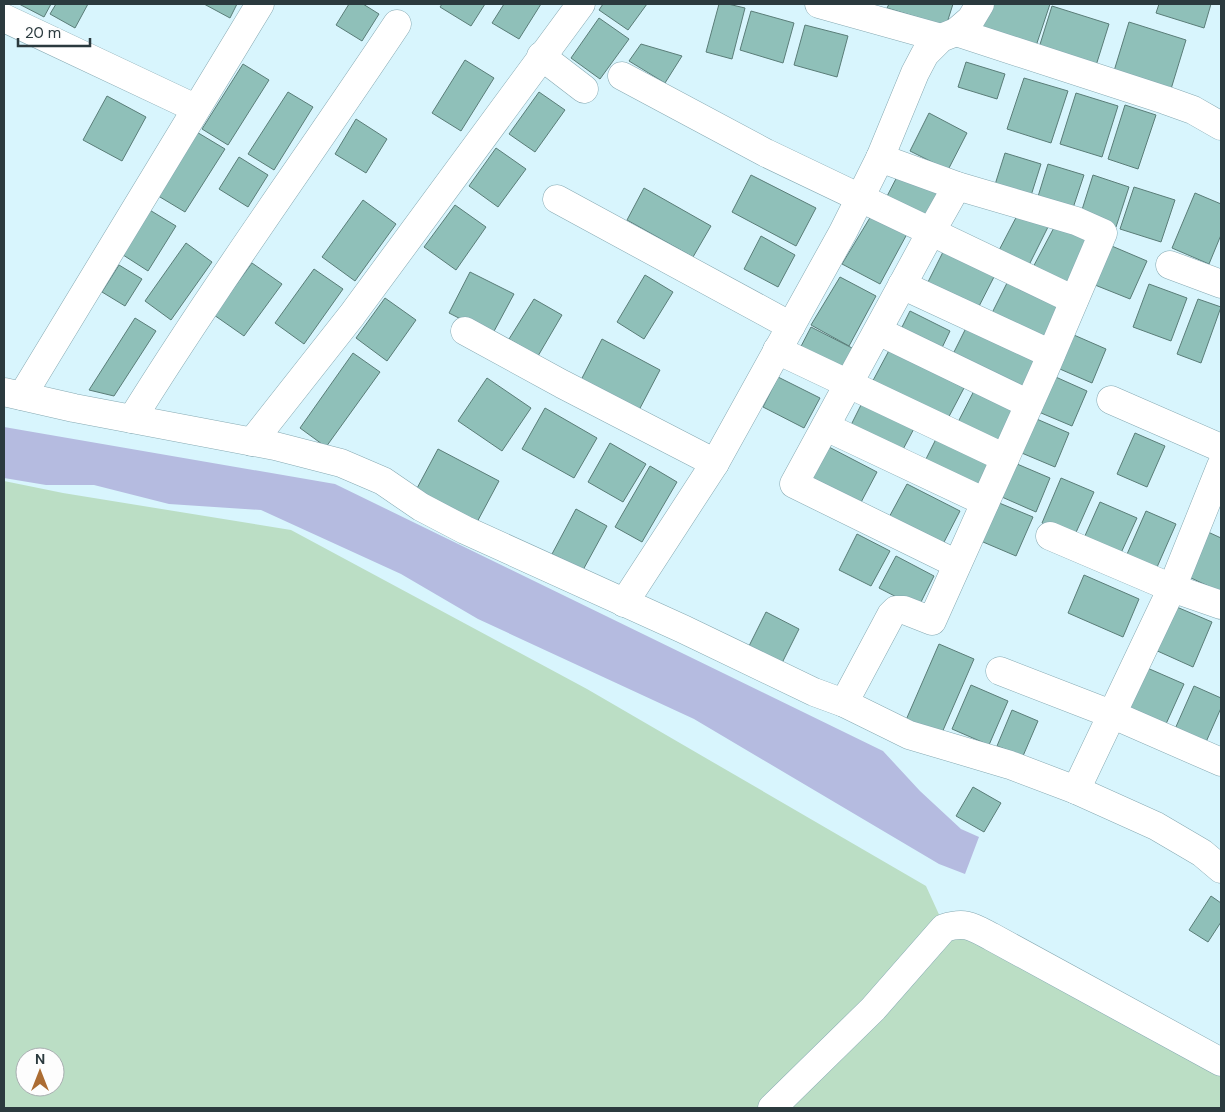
<svg xmlns="http://www.w3.org/2000/svg" width="1225" height="1112" font-family="'DM Sans',sans-serif">
  <rect width="100%" height="100%" fill="#d8f5fd"/>
  <path fill="#bbdec5" fill-rule="evenodd" d="M4 481 63 493 291 530 587 689 926 886 942 921 1221 1074V1108H4ZM25 1057H55V1087H25Z"/>
  <path fill="#b5bbe0" d="M4 427 335 484 883 751 920 791 961 829 979 837 965 874 939 864 694 719 478 619 401 574 261 510 169 504 94 485H46L4 478Z"/>
  <g fill="#8fc0b9" stroke="#5a7d78">
    <path d="M19 4H51L44 17Z"/>
    <path d="M56 4H88L75 28 50 14Z"/>
    <path d="M204 4H237L230 18Z"/>
    <path d="M349 4H363L379 14 362 41 336 25Z"/>
    <path d="M442 4H485L471 26 440 7Z"/>
    <path d="M504 4H541L519 39 492 23Z"/>
    <path d="M603 4H647L628 30 599 10Z"/>
    <path d="M719 4H728L745 8 732 59 706 52Z"/>
    <path d="M889 4H953L946 26 887 8Z"/>
    <path d="M990 4H1050L1036 46 982 29Z"/>
    <path d="M1159 4H1211L1204 28 1156 13Z"/>
    <path d="M1052 6 1109 24 1094 72 1037 54Z"/>
    <path d="M751 11 794 23 783 63 740 50Z"/>
    <path d="M599 18 629 39 600 79 571 58Z"/>
    <path d="M1129 22 1186 40 1171 89 1114 71Z"/>
    <path d="M805 25 848 36 837 77 794 65Z"/>
    <path d="M641 44 682 56 665 83 629 61Z"/>
    <path d="M465 60 494 78 461 131 432 113Z"/>
    <path d="M966 62 1005 74 997 99 958 87Z"/>
    <path d="M243 64 269 80 228 145 202 129Z"/>
    <path d="M1024 78 1068 91 1051 143 1007 129Z"/>
    <path d="M288 92 313 107 274 170 248 154Z"/>
    <path d="M539 92 565 110 535 152 509 134Z"/>
    <path d="M1076 93 1118 106 1102 157 1060 144Z"/>
    <path d="M107 96 146 117 122 161 83 140Z"/>
    <path d="M1125 105 1156 115 1138 169 1108 159Z"/>
    <path d="M929 113 967 133 948 170 910 151Z"/>
    <path d="M356 119 387 139 366 173 335 154Z"/>
    <path d="M195 131 225 149 185 212 155 194Z"/>
    <path d="M496 148 526 169 498 207 469 186Z"/>
    <path d="M1005 153 1041 164 1029 202 993 191Z"/>
    <path d="M239 157 268 175 248 207 219 189Z"/>
    <path d="M1048 164 1084 175 1071 214 1036 203Z"/>
    <path d="M901 169 944 191 926 226 883 204Z"/>
    <path d="M751 175 816 208 796 246 732 212Z"/>
    <path d="M1093 175 1129 187 1116 227 1080 216Z"/>
    <path d="M1134 187 1175 200 1161 242 1120 229Z"/>
    <path d="M644 188 711 226 693 257 627 220Z"/>
    <path d="M1195 193 1221 204V235L1209 264 1172 248Z"/>
    <path d="M363 200 396 224 355 281 322 257Z"/>
    <path d="M455 205 486 227 456 270 424 247Z"/>
    <path d="M1021 208 1050 223 1026 271 996 256Z"/>
    <path d="M148 209 176 226 148 271 120 253Z"/>
    <path d="M871 216 907 234 880 284 842 264Z"/>
    <path d="M1058 220 1095 238 1068 290 1031 271Z"/>
    <path d="M761 236 795 255 778 287 744 269Z"/>
    <path d="M186 243 212 262 171 320 145 301Z"/>
    <path d="M1107 244 1147 261 1130 299 1090 283Z"/>
    <path d="M945 248 996 273 974 316 924 290Z"/>
    <path d="M252 263 282 284 244 336 214 315Z"/>
    <path d="M119 265 142 279 125 306 102 292Z"/>
    <path d="M314 269 343 289 304 344 275 323Z"/>
    <path d="M470 272 514 294 492 335 449 313Z"/>
    <path d="M645 275 673 292 644 339 617 322Z"/>
    <path d="M1011 275 1065 303 1043 346 989 319Z"/>
    <path d="M840 277 876 296 849 346 811 325Z"/>
    <path d="M1149 284 1187 298 1171 341 1133 327Z"/>
    <path d="M385 298 416 320 387 361 356 338Z"/>
    <path d="M534 299 562 315 538 356 509 339Z"/>
    <path d="M1198 299 1221 307 1201 363 1177 354Z"/>
    <path d="M910 311 950 331 939 354 899 333Z"/>
    <path d="M135 318 156 331 114 396 89 390Z"/>
    <path d="M970 320 1040 356 1020 394 951 358Z"/>
    <path d="M811 327 854 349 839 378 796 356Z"/>
    <path d="M1067 332 1106 349 1092 383 1053 366Z"/>
    <path d="M602 339 660 370 638 412 580 382Z"/>
    <path d="M893 343 921 366 964 388 944 426 869 388Z"/>
    <path d="M353 353 380 372 326 447 300 428Z"/>
    <path d="M1049 374 1087 391 1072 426 1034 410Z"/>
    <path d="M778 377 820 398 804 428 763 407Z"/>
    <path d="M487 378 531 408 502 451 458 421Z"/>
    <path d="M978 383 1021 405 998 450 955 428Z"/>
    <path d="M866 395 918 421 899 457 848 431Z"/>
    <path d="M545 408 597 438 574 478 522 449Z"/>
    <path d="M1032 417 1069 433 1055 467 1017 451Z"/>
    <path d="M940 431 994 459 975 494 922 467Z"/>
    <path d="M1135 433 1165 446 1147 487 1117 474Z"/>
    <path d="M610 443 646 464 623 502 588 482Z"/>
    <path d="M827 446 877 472 858 508 808 482Z"/>
    <path d="M438 449 499 481 476 524 415 492Z"/>
    <path d="M1010 461 1050 478 1036 512 995 494Z"/>
    <path d="M650 466 677 482 642 542 615 527Z"/>
    <path d="M1061 478 1094 492 1074 537 1042 523Z"/>
    <path d="M907 484 960 511 941 548 887 521Z"/>
    <path d="M992 500 1033 517 1016 556 976 539Z"/>
    <path d="M1100 502 1137 518 1121 553 1084 538Z"/>
    <path d="M576 509 607 526 583 570 552 554Z"/>
    <path d="M1146 511 1176 524 1154 574 1124 561Z"/>
    <path d="M1208 532 1221 538V592L1189 577Z"/>
    <path d="M857 534 890 551 871 586 839 570Z"/>
    <path d="M896 556 934 576 918 608 879 588Z"/>
    <path d="M1084 575 1139 599 1123 637 1068 613Z"/>
    <path d="M1172 605 1212 622 1193 667 1153 649Z"/>
    <path d="M766 612 799 629 780 667 747 650Z"/>
    <path d="M939 644 974 659 941 735 906 720Z"/>
    <path d="M1145 667 1184 684 1166 724 1128 707Z"/>
    <path d="M971 685 1008 701 989 745 952 729Z"/>
    <path d="M1194 686 1221 698V708L1206 742 1175 729Z"/>
    <path d="M1012 710 1038 721 1023 756 997 746Z"/>
    <path d="M973 787 1001 803 984 832 956 816Z"/>
    <path d="M1211 896 1221 903V922L1208 942 1189 930Z"/>
  </g>
  <g fill="none" stroke-linecap="round" stroke-linejoin="round">
    <defs>
      <g id="minor">
        <path d="M819 4 941 38"/>
        <path d="M4 18 195 108"/>
        <path d="M956 32 1165 100 1193 110 1221 126"/>
        <path d="M541 56 584 89"/>
        <path d="M622 76 766 153 1074 300"/>
        <path d="M557 199 791 326"/>
        <path d="M1170 265 1221 284"/>
        <path d="M902 285 1051 354"/>
        <path d="M465 331 562 384 715 463"/>
        <path d="M878 331 1029 404"/>
        <path d="M777 350 1005 458"/>
        <path d="M4 392 74 408 275 446 341 463 383 481 421 507 465 530 683 629 814 692 844 703 909 735 1010 765 1076 790 1156 826 1202 853 1221 869"/>
        <path d="M22 396 260 4"/>
        <path d="M1111 400 1221 448"/>
        <path d="M132 419C216 284 309 156 397 24"/>
        <path d="M826 427 985 502"/>
        <path d="M252 442 352 315 581 4"/>
        <path d="M1050 536 1172 588 1221 605"/>
        <path d="M957 564 794 484 931 232 957 186"/>
        <path d="M624 603 715 463 843 232 880 158 915 73 925 54 941 38 956 32 971 19 980 4"/>
        <path d="M1000 671 1111 714 1221 762"/>
        <path d="M844 703 891 615 896 610H904L932 621 1045 369 1103 233 1076 221 957 186 880 158"/>
        <path d="M1076 790 1172 588 1221 466"/>
        <path d="M772 1108 873 1009 944 928C966 921 973 927 992 937L1221 1062"/>
      </g>
    </defs>
    <use href="#minor" stroke="#86a9b2" stroke-width="29"/>
    <use href="#minor" stroke="#fff" stroke-width="28"/>
  </g>
  <rect width="1225" height="1112" fill="none" stroke="#2b3a3e" stroke-width="10"/>
  <g transform="translate(40 1072)"><circle r="24" fill="#fdfdfd" stroke="#a9afb1"/>
  <path d="M0-4L9 19L0 12L-9 19Z" fill="#ac6d33"/>
  <text y="-8" font-size="14" font-weight="bold" text-anchor="middle" fill="#2b3a3e">N</text>
  </g>
  <path d="M18 38v8h72v-8" fill="none" stroke="#2b3a3e" stroke-width="2.5"/>
  <text x="25" y="38" font-size="15" fill="#2b3a3e" stroke="#fdfdfd" stroke-width="4" paint-order="stroke">20 m</text>
</svg>
